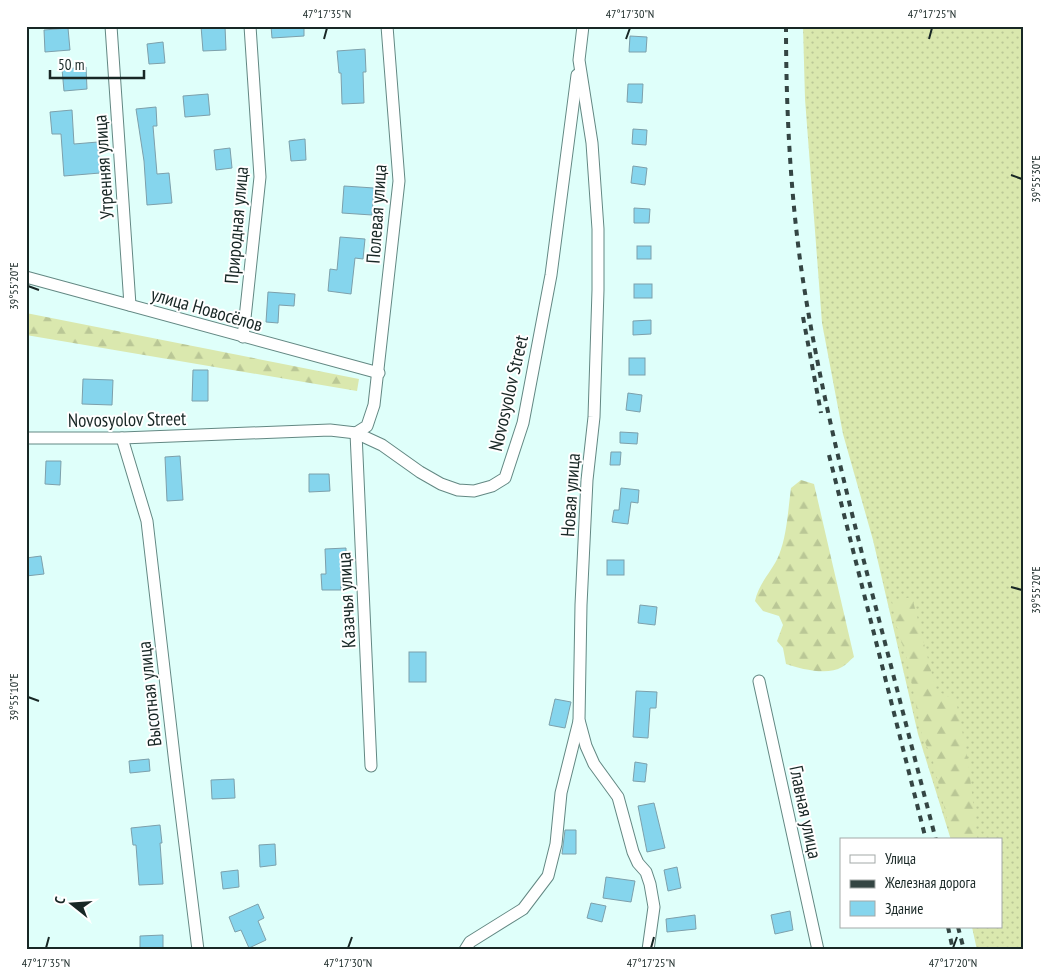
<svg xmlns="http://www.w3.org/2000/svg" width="1050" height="976" font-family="'PT Sans Narrow',sans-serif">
  <defs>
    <pattern id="grass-dots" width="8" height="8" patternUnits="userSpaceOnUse" patternTransform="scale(1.25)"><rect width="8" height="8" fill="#dae8ae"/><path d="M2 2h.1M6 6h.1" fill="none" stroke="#bac796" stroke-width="1.8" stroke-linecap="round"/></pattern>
    <pattern id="forest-firs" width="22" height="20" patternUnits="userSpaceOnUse" patternTransform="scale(1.25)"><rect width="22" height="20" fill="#dae8ae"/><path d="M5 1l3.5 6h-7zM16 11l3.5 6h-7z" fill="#bac796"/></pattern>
  </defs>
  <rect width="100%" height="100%" fill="#dffffa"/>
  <path fill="url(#grass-dots)" d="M803 26H1024V950H977L972 927H1001V840H951L918 734 873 540 843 434 822 323 805 99Z"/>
  <g fill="url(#forest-firs)">
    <path d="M26 313 359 379 357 391 26 335Z"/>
    <path d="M801 480 814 484 854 657C850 660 846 665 842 667 828 676 801 669 786 664L783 648 777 641 783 625 779 616 763 611 755 601C759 582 772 572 779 555 787 535 788 510 791 488Z"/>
    <path d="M912 597 936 690 956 701 968 760 977 836 976 840 952 839 933 761 922 735 907 659 896 624 892 601Z"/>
  </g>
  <g fill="#85d5ed" stroke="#7da0ab">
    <path d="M201 26H225L226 50 203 51Z"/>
    <path d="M271 26H304V36L272 38Z"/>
    <path d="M68 28 70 50 45 52 44 30Z"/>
    <path d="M630 36 647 37 646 52H629Z"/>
    <path d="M163 42 165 63 149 64 147 44Z"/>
    <path d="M365 49 366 72H363L364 103 342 104 341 73H339L337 51Z"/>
    <path d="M86 67 87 89 64 91 62 69Z"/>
    <path d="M628 84H643L642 103 627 102Z"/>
    <path d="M208 94 210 115 185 117 183 96Z"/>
    <path d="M156 107 157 126H153L157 174 169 173 172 203 147 205 144 161 136 109Z"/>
    <path d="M72 110 74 144 98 142 100 173 64 176 61 134H52L50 112Z"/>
    <path d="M633 129 647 130 646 145 632 144Z"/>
    <path d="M305 139 306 160 291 161 289 141Z"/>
    <path d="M230 148 232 168 216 170 214 150Z"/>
    <path d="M633 166 647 168 645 185 631 183Z"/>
    <path d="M344 186 374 188 372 215 342 213Z"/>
    <path d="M634 208 650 209 649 223H634Z"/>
    <path d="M340 237 365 239 363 259 355 258 351 294 328 291 330 269 337 270Z"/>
    <rect x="637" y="246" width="14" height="13"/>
    <rect x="634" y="284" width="18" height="14"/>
    <path d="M268 292 295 294 294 306 279 305 278 323 266 322Z"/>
    <path d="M651 320V334L633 335V321Z"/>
    <rect x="629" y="358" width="16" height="17"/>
    <path d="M193 370H208V401H192Z"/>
    <path d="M83 379 113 380 112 405 82 404Z"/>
    <path d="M628 393 642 395 640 412 626 410Z"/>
    <path d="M620 432 638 433 637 444 620 443Z"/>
    <path d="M611 452H621L620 465H610Z"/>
    <path d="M180 456 183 500 167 501 165 457Z"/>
    <path d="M46 461H61L60 485 45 484Z"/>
    <path d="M309 474H329L330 491 309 492Z"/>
    <path d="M621 488 639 490 638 503 631 502 628 524 612 522 614 510H619Z"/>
    <path d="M346 548V566H341V590H322L321 574H326L325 549Z"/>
    <path d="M41 556 44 574 26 576V558Z"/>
    <rect x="607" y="560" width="17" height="15"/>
    <path d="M640 605 657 607 655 625 638 623Z"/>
    <rect x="409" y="652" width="17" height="30"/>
    <path d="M636 691 657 692 656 708H650L648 738 633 737Z"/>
    <path d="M555 699 571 702 565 728 549 725Z"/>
    <path d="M149 759 150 771 130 773 129 761Z"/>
    <path d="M635 762 647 764 645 782 633 781Z"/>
    <path d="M234 779 235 798 212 799 211 780Z"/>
    <path d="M654 803 665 848 647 852 638 806Z"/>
    <path d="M160 825 162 843H160L163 884 139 885 136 845H133L131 828Z"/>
    <path d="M565 830H576V854H562Z"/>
    <path d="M275 844 276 865 260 867 259 845Z"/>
    <path d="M677 867 681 888 668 891 664 870Z"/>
    <path d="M238 870 239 887 223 889 221 872Z"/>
    <path d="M606 877 635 881 631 902 603 898Z"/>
    <path d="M591 903 606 906 602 922 587 918Z"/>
    <path d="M258 904 264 918 258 921 266 940 249 948 241 930 235 932 229 917Z"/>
    <path d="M790 911 793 930 775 934 771 915Z"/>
    <path d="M695 915 696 929 667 932 666 919Z"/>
    <path d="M163 935V950H140V936Z"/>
  </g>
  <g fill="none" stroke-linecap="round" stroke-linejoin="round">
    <defs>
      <g id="minor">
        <path d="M111 26 130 305"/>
        <path d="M583 26 579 60 592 143 598 229V290L594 417 587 480 581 605 579 720 586 746 594 764 618 797 633 852 638 863 646 872 650 884 654 907 648 950"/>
        <path d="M26 277 379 373"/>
        <path d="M243 337 260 177 250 26"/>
        <path d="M26 438H122L330 430 356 433 382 445 420 472 441 484 458 490 474 491 492 486 505 478 523 423 551 275 577 75"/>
        <path d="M122 438 147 521 175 764 198 950"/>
        <path d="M759 681 818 950"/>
        <path d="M371 766 356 433 367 426 374 405 399 181 387 26"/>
        <path d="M465 950 470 942 523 909 548 876 556 844 561 793 579 721"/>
      </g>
    </defs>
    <use href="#minor" stroke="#638883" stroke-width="13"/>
    <use href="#minor" stroke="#fff" stroke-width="11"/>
    <g stroke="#344543" stroke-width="4" stroke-dasharray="6 6" stroke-linecap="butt">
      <path d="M786 26C786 107 790 188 801 267 817 376 844 483 871 589 893 673 914 756 936 840"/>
      <path d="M803 317 821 413"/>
      <path d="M829 455 926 840"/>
      <path d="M948 927 953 950"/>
      <path d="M958 927 964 950"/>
    </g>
  </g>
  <path fill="none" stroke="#182725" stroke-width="2" d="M324 39 327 28M626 39 630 28M929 39 932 28M1011 175 1022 179M28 286 39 290M1011 587 1022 590M28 697 39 701M46 948 49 937M348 948 352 937M651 948 654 937M953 948 957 937"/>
  <g text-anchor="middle" stroke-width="4" stroke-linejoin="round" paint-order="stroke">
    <g font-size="19" fill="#182725" stroke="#fff">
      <text transform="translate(103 167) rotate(-94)" y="7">Утренняя улица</text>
      <text transform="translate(376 214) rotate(-86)" y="7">Полевая улица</text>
      <text transform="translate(236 225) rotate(-85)" y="7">Природная улица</text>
      <text transform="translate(207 309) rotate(16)" y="7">улица Новосёлов</text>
      <text transform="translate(508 393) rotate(-77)" y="7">Novosyolov Street</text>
      <text transform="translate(127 419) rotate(-1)" y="7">Novosyolov Street</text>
      <text transform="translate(570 495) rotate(-86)" y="7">Новая улица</text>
      <text transform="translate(346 600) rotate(-93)" y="7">Казачья улица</text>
      <text transform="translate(149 694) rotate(-96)" y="7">Высотная улица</text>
      <text transform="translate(806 812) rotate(78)" y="7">Главная улица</text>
    </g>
  </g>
  <rect width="1050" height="976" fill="none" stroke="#ffffff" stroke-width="55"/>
  <rect x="840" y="838" width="162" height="90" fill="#ffffff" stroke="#a3a9a8"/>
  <rect x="850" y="855" width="25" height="8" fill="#ffffff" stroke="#a3a9a8"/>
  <text x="885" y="864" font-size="15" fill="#182725">Улица</text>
  <rect x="850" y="880" width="25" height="8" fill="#344543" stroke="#a3a9a8"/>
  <text x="885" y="888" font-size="15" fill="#182725">Железная дорога</text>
  <rect x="850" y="901" width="25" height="15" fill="#85d5ed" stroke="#a3a9a8"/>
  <text x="885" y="914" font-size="15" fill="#182725">Здание</text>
  <g transform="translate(72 904) rotate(287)" stroke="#ffffff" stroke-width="4" paint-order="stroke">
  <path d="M0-4L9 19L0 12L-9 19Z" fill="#182725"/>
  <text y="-8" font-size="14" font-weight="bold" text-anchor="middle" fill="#182725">С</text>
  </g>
  <path d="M50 70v8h94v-8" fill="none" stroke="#182725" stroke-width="2.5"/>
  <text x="58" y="70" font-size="15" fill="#182725" stroke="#ffffff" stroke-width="4" paint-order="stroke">50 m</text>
  <rect x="28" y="28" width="994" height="920" fill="none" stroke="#182725" stroke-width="2"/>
  <g font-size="12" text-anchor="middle" fill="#182725">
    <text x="327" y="18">47°17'35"N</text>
    <text x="630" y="18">47°17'30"N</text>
    <text x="932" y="18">47°17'25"N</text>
    <text transform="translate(1036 179) rotate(-90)" y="4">39°55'30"E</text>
    <text transform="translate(14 286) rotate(-90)" y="4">39°55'20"E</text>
    <text transform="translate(1036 590) rotate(-90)" y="4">39°55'20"E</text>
    <text transform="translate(14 697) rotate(-90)" y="4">39°55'10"E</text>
    <text x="46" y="967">47°17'35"N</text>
    <text x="348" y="967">47°17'30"N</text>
    <text x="651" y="967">47°17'25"N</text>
    <text x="953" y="967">47°17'20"N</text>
  </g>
</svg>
